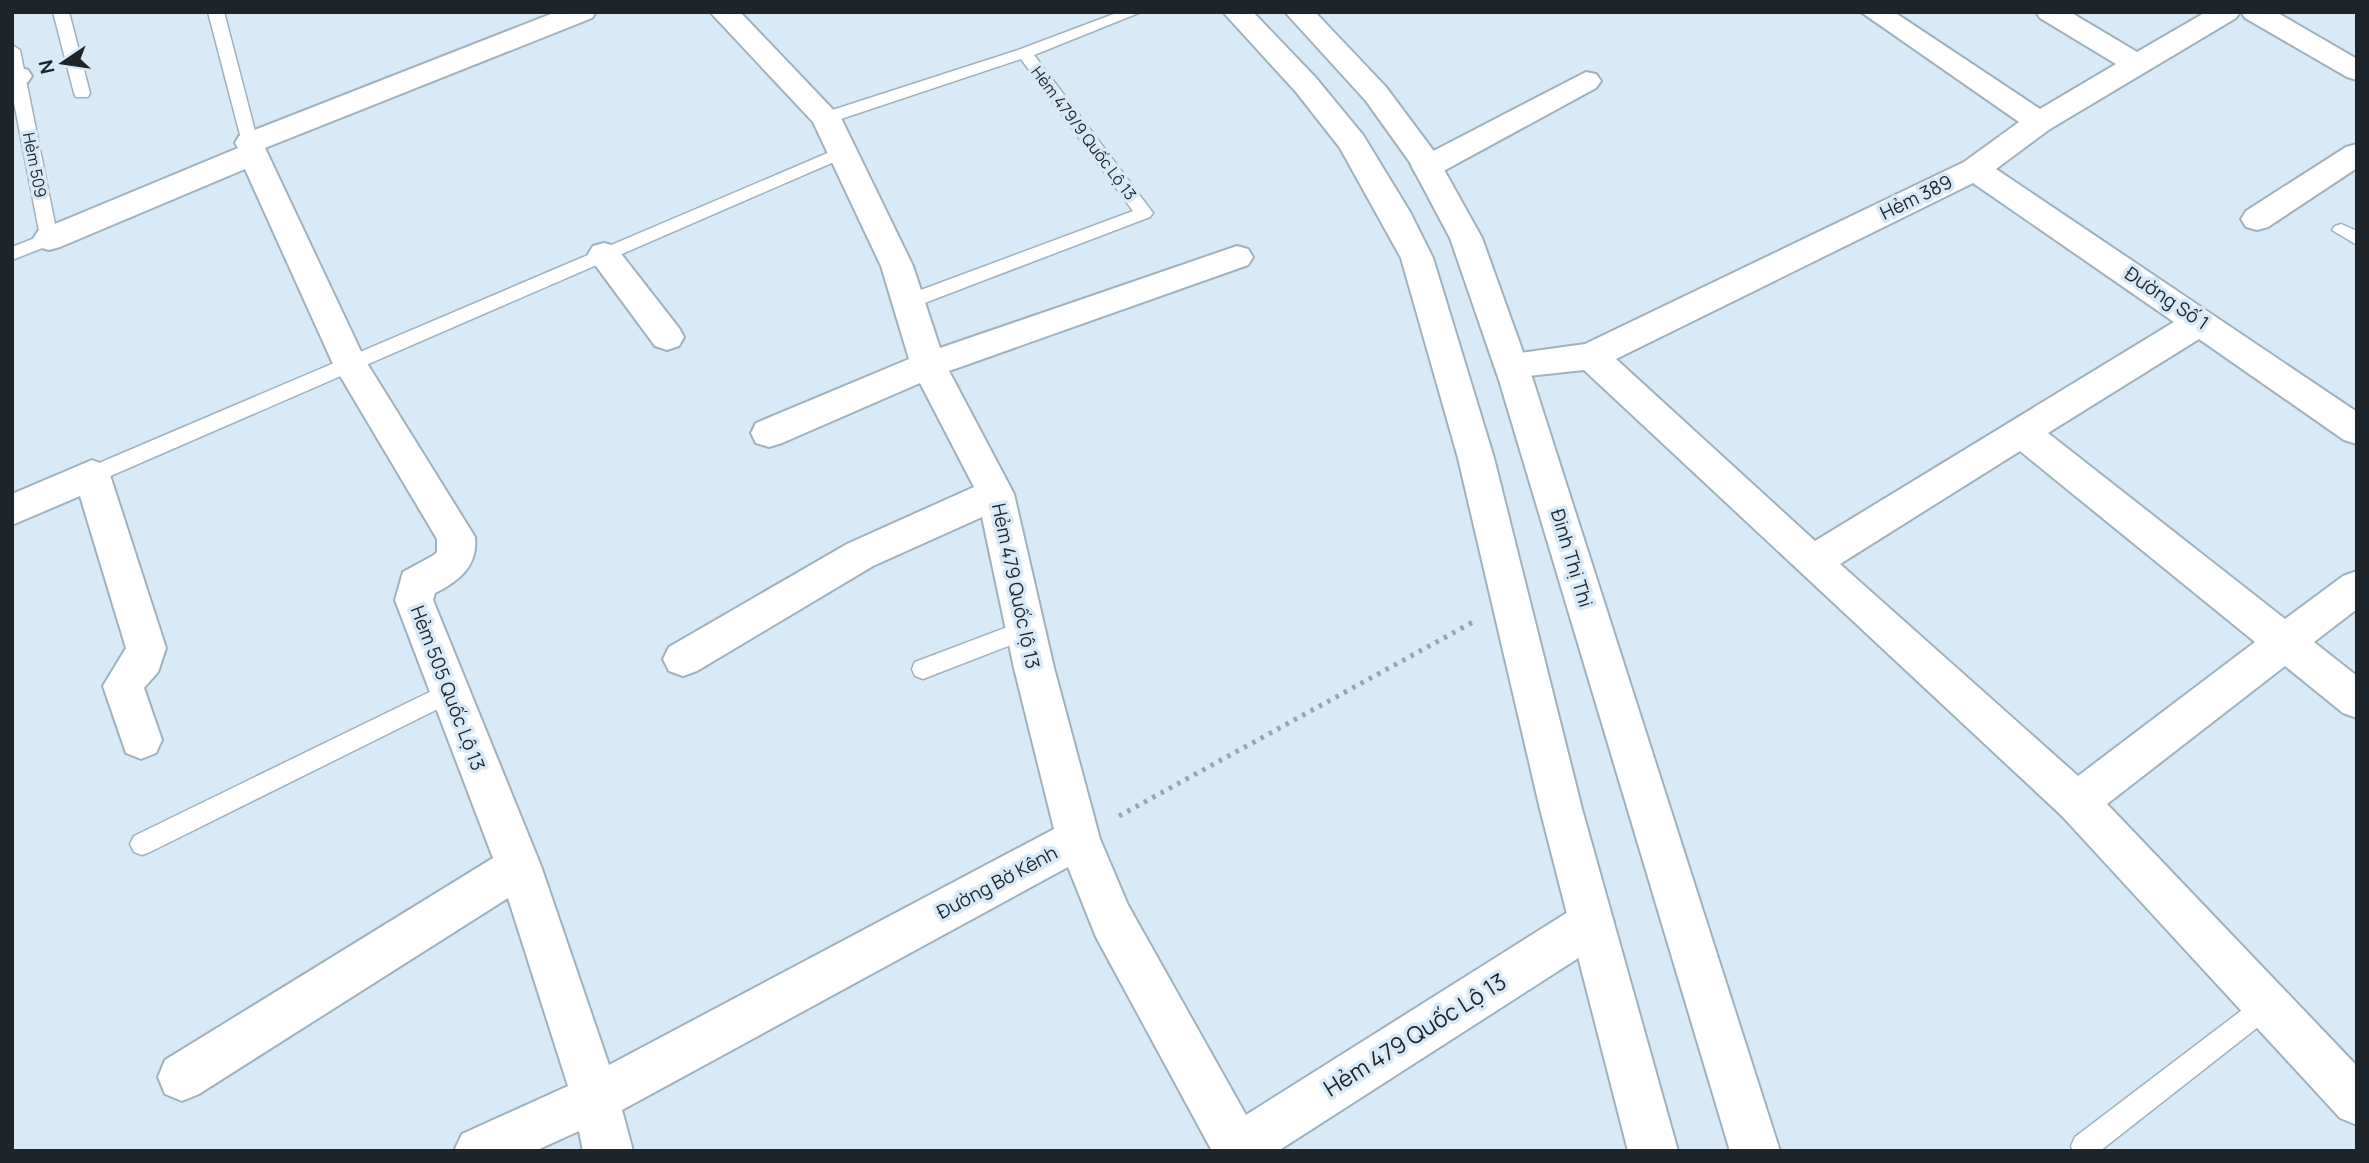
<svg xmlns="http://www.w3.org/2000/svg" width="2369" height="1163" font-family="Manrope,sans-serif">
  <rect width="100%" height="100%" fill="#d8eaf7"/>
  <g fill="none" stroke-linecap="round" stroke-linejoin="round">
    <defs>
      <g id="lane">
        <path d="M53 12H69L90 93 88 97H76L74 93Z"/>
        <path d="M208 12H224L261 154 259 158H247L245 154Z"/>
        <path d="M1119 12H1141L1034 55 1150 209 1153 213 1150 217 914 307H902L899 302 902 297 1133 211 1021 59 832 122H820V114L1018 50Z"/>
        <path d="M12 45 20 50 58 239 55 243 12 260V247L40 236 12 92Z"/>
        <path d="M844 146 850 147V155L99 481H85L82 475 85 469Z"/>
        <path d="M2341 224 2357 231V245L2332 230 2335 226Z"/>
        <path d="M1026 620 1034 622 1037 629 1034 636 923 679 915 676 912 669 915 662Z"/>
        <path d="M448 683 456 686 459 693 456 700 150 852 142 855 134 852 130 844 134 836Z"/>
        <path d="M2267 991 2276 995 2280 1004 2276 1013 2100 1151H2073L2071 1146 2075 1137Z"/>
      </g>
      <g id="street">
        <path d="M556 12H596L592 18 265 148 365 360 475 537C478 566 459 581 435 593L433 600 541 866 609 1065 1054 829 1014 668 982 517 873 566 697 671 683 676 669 671 663 659 669 647 847 544 974 487 920 383 782 443 769 447 756 443 751 433 756 423 909 359 881 266 813 122 710 12H740L841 118 913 266 940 348 1237 246 1248 249 1253 257 1248 265 949 371 1014 494 1054 668 1100 839 1128 905 1246 1115 1576 907 1592 901 1608 907 1614 923 1608 939 1278 1151H1212L1096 937 1068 867 622 1110 633 1151H583L579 1131 535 1151H454L462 1134 568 1086 508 898 199 1094 182 1101 165 1094 158 1077 165 1060 493 858 395 600 403 572 434 555 437 552V539L333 364 245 169 60 247 49 250 38 247 33 239 38 231 238 148 235 143 239 136Z"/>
        <path d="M1861 12H1894L2040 109 2116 64 2040 18 2036 12H2070L2137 52 2206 12H2240L2236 18 2050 129 1996 169 2357 412V444L2344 440 2199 339 2048 433 2285 619 2343 576 2357 571V609L2314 642 2357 676V718L2343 713 2285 666 2107 804 2357 1066V1125L2340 1118 2062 816 1584 370 1511 378 1499 374 1494 365 1499 356 1585 344 1964 162 2019 122ZM1973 183 2174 322 1815 541 1616 359ZM2020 451 2255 642 2078 776 1840 564Z"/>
        <path d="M2241 12H2276L2357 59V80L2347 77 2245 18Z"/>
        <path d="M18 67 28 70 32 76 28 82 12 87V68Z"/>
        <path d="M1586 72 1596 74 1601 81 1596 88 1438 174 1427 177 1416 174 1412 167 1416 160Z"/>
        <path d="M2357 144V168L2268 227 2257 230 2246 227 2241 219 2246 211 2346 147Z"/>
        <path d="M604 243 615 246 679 328 684 337 679 346 667 350 655 346 593 262 588 254 593 246Z"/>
        <path d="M92 460 105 465 110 475 166 648 158 672 144 688 162 740 156 753 141 759 126 753 103 686 126 648 80 496 12 525V494Z"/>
      </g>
      <g id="secondary">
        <path d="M1223 12H1253L1316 78 1363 135 1410 212 1433 258 1494 458 1582 809 1678 1151H1628L1540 809 1458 458 1401 258 1340 148 1296 92Z"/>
        <path d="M1285 12H1315L1386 87 1433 150 1482 238 1533 380 1780 1151H1730L1499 380 1450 238 1409 161 1366 101Z"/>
      </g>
    </defs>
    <use href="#lane" stroke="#9fb1bc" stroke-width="3"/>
    <use href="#street" stroke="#9fb1bc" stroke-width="4"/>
    <use href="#secondary" stroke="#9fb1bc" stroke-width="4"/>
    <path stroke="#98a6b0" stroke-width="5" stroke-dasharray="3.5 6" stroke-linecap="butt" d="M1119 816 1473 622"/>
    <use href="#lane" fill="#fff" fill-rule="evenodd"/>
    <use href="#street" fill="#fff" fill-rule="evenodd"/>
    <use href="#secondary" fill="#fff" fill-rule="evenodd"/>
  </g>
  <g text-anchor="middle" stroke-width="7" stroke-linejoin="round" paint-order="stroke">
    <g font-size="16" fill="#1e252a" stroke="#d8eaf7">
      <text transform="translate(1084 133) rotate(53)" y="6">Hẻm 479/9 Quốc Lộ 13</text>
      <text transform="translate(35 165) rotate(79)" y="6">Hẻm 509</text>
    </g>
    <g font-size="19" fill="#1e252a" stroke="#d8eaf7">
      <text transform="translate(1916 197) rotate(-26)" y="7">Hẻm 389</text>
      <text transform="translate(2167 298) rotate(34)" y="7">Đường Số 1</text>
      <text transform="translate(1572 558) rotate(73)" y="7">Đinh Thị Thi</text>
      <text transform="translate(1016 586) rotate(78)" y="7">Hẻm 479 Quốc lộ 13</text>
      <text transform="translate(448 688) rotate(69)" y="7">Hẻm 505 Quốc Lộ 13</text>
      <text transform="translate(997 882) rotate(-28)" y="7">Đường Bờ Kênh</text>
    </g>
    <g font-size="23" fill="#1e252a" stroke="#d8eaf7">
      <text transform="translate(1415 1035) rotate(-32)" y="8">Hẻm 479 Quốc Lộ 13</text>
    </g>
  </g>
  <rect width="2369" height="1163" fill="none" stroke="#1e252a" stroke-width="28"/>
  <g transform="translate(63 63) rotate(257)" stroke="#d8eaf7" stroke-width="5" paint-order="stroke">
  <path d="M0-5L12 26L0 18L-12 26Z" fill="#1e252a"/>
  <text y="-10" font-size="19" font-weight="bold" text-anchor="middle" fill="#1e252a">N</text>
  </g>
</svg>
